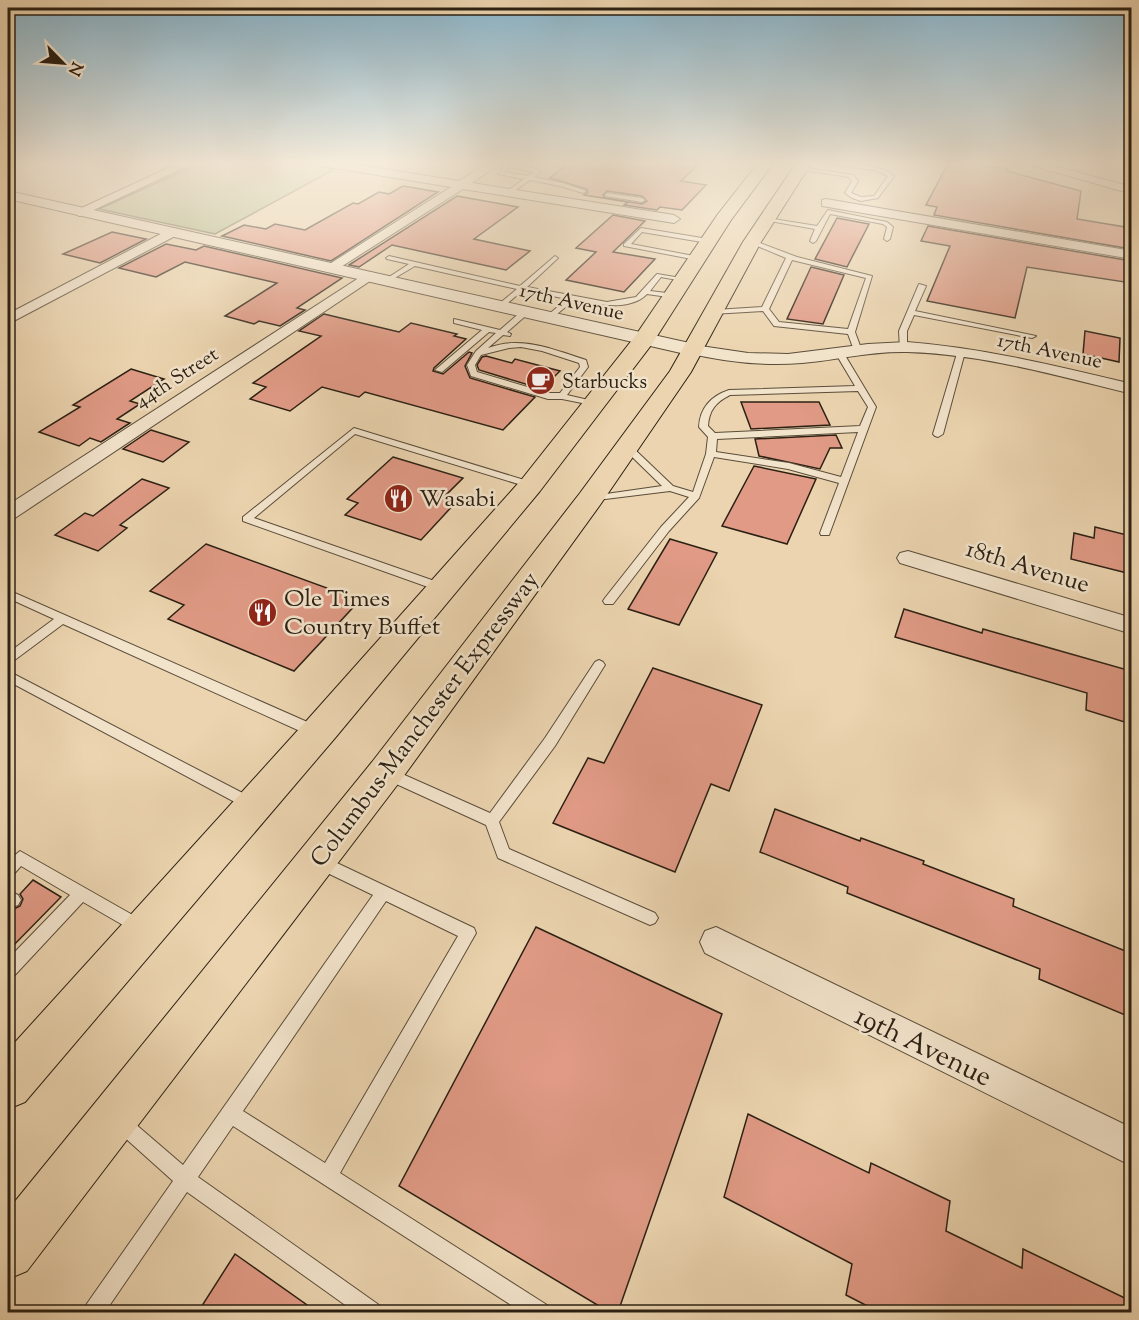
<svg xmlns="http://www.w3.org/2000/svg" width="1139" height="1320" font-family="'Sorts Mill Goudy',serif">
  <rect width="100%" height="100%" fill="#ebd4af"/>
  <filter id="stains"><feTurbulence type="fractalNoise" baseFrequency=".00333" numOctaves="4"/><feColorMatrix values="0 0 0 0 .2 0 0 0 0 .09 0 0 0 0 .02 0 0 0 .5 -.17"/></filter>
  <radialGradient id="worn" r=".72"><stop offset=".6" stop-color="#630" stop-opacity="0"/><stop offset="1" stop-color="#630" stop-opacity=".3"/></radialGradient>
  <path fill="#b3bd8d" stroke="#6f6e50" stroke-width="1.5" d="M203 162H293L335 169 215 234 99 209Z"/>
  <g fill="#e09a85" stroke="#2b2013" stroke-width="1.5" fill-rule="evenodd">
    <path d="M570 162H701L681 181 706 185 682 210 660 207 657 210 624 205 628 202 584 195 588 192 587 189 550 178ZM607 191 642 196 647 201 642 204 605 198 603 195Z"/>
    <path d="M949 162H979L978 165 1008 169 1007 171 1081 191 1077 219 1131 228V249L934 215 937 207 926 205Z"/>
    <path d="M403 186 438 192 331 261 222 236 244 225 266 229 275 224 305 230 353 203 358 204 379 192 389 194Z"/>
    <path d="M457 196 518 207 474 239 530 251 506 270 392 245 359 267 349 265Z"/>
    <path d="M613 215 645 221 613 252 655 259 624 292 566 280 596 252 576 248Z"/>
    <path d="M837 218 869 224 847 267 815 259Z"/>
    <path d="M928 226 1131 261V283L1027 267 1015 318 927 301 950 246 921 241Z"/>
    <path d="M112 232 146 239 100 263 63 254Z"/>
    <path d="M166 244 196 250 204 246 342 278 297 308 305 310 280 326 259 321 254 324 225 316 277 283 185 262 156 277 119 268Z"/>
    <path d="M811 267 844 275 823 324 787 319Z"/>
    <path d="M324 314 399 332 411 323 457 334 454 336 466 339 434 368 433 371 443 374 469 352 472 353 465 366 470 378 535 397 503 430 365 392 359 397 322 387 290 411 250 399 266 387 253 383 321 336 299 331Z"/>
    <path d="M1085 331 1120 338 1119 362 1083 354Z"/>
    <path d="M486 356 512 363 515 359 560 371 542 389 479 370 477 365 482 357Z"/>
    <path d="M131 369 164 379 130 401 140 404 117 419 130 423 101 442 90 438 79 446 39 432 80 407 73 405Z"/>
    <path d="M741 402H819L830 425 751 429Z"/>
    <path d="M151 430 189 442 163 462 123 449Z"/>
    <path d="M836 435 842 448H830L820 469 759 456 755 439Z"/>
    <path d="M393 457 463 478 444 497 457 501 421 540 345 515 358 503 347 499Z"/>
    <path d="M754 466 816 479 787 544 722 526Z"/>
    <path d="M142 479 169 488 120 525 127 528 98 551 55 535 85 513 93 516Z"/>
    <path d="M1095 527 1131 536V574L1071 559 1074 533 1094 538Z"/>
    <path d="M670 539 717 553 679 625 628 609Z"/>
    <path d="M206 544 360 600 294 671 168 619 184 605 150 591Z"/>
    <path d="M904 609 982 633 983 629 1131 671V724L1086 710 1087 693 895 637Z"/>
    <path d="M653 668 762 705 729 791 711 784 675 872 553 823 588 758 604 763Z"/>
    <path d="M775 809 860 841 861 838 924 861 923 864 1014 899 1013 906 1128 952 1125 1015 1039 979 1040 969 847 893 848 887 760 852Z"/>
    <path d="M33 880 61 897 8 951V907L14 909 20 906 23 899 20 894Z"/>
    <path d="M536 927 722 1014 618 1312H609L399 1186Z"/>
    <path d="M748 1114 869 1173 871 1163 950 1201 946 1231 1022 1268 1023 1249 1131 1301V1312H879L846 1295 852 1264 724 1197Z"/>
    <path d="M235 1254 317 1312H198Z"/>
  </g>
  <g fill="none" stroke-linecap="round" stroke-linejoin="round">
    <defs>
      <g id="service">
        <path d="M503 162 534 168 541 172 534 177 563 183 586 191 583 193 560 186 530 180 510 194H506V192L524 179 498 174 505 166 500 164ZM510 167 534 172 528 176 504 172Z"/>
        <path d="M814 162C838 162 874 160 894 176L878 198 861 201 852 198 845 193 852 181 849 177 797 169 800 167 853 175 858 181 851 193 861 197 874 196 888 176 875 170Z"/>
        <path d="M607 193 642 198 645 200 642 202 605 196Z"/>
        <path d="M828 210 887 222 893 227 890 239 887 241 884 239 887 227 883 224 830 214 816 241 813 243 810 241 815 229 764 220 767 218 817 226Z"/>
        <path d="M641 228 708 239 711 241 708 243 642 232 631 244 699 257 700 258 697 260 624 246V244Z"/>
        <path d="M752 240 797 257 872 276 855 332 862 351 861 353H855L848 334 774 326 763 311 712 314 711 312 715 310 762 307 786 258 750 243 749 242ZM792 260 866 278 848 329 779 322 769 309Z"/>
        <path d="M389 256 520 286 555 256 558 258 557 259 527 287 607 302 636 297 657 274 687 279 683 281 661 277 650 291 675 294V298L647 294C629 312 596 304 574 300L551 319H548V315L567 299 523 290 502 308 498 306 499 304 517 289 415 266 388 282 386 281V279L409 264 387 259 386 258Z"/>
        <path d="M919 284 926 286 915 311 1036 336 1032 338 914 315 907 331V347L900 349 899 331Z"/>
        <path d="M523 310 530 312 507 332 511 334 510 336 503 335 488 348C522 335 554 350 586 360L588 367 567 395 597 402V406L562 399H548L471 376 467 365 476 351 496 333 489 332 442 372 435 370 482 330 454 323V319L500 330ZM521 347 542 351 579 363 580 367 560 393H548L477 372 475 365 481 355 509 348Z"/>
        <path d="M958 350 965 352 943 434 938 437 935 436 933 434Z"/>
        <path d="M837 352H843L876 407 829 535H821L820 533 839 483 788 469 714 457 699 498 669 531 613 604H605L603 601 605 598 661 527 689 497 670 491 589 501V497L592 496 662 486 624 449V445H630L673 486 693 492 706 454 708 437 699 427C700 408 711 396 729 390L855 386 836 354ZM858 391 868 407 860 426 715 433 708 426C709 410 716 402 730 395ZM858 432 841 477 789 463 716 452 717 439Z"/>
        <path d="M354 428 534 483 536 485 534 487H528L355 434 254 518 446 585 448 588 442 592 243 521V517Z"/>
        <path d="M8 590 321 728 322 732 321 736 316 737 311 736 63 624 12 662 8 663V653L54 619 8 598Z"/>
        <path d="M599 660 603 662 605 665 603 668 555 746 499 822 509 849 655 913 658 918 655 923 650 925 498 858 486 825 381 777 379 773 381 769 386 767 391 769 490 813 545 738 595 662Z"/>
        <path d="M8 671 256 800 258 804 256 808 251 810 246 808 8 681Z"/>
        <path d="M20 851 145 922 148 927 145 932 140 934 135 932 83 902 14 976 8 978V959L70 895 21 866 13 875 8 877V861Z"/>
        <path d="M320 855 474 928 476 933 340 1173 547 1305 550 1312H522L233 1126 198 1177 379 1305 382 1312H355L187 1192 105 1312H83L86 1305 173 1181 114 1128 111 1122 114 1116 120 1113 126 1116 183 1165 373 895 315 867 313 862 315 857ZM386 901 458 936 325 1163 243 1111Z"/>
        <path d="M8 890 18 895 21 900 18 905 13 907 8 905Z"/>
      </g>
      <g id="minor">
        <path d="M181 162H196L83 215 79 216 73 212Z"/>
        <path d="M311 162H339L459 181 489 162H502L472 183 674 215 680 219 674 223 463 189 333 272 328 271 326 268 328 265 451 187 316 165Z"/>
        <path d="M1020 162H1039L1132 187V194Z"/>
        <path d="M826 199 1132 251V259L822 206V200Z"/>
        <path d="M172 228 177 229 178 232 177 235 8 324V314Z"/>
        <path d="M368 272 373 273 375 276 373 279 15 518 8 520V505Z"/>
        <path d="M907 342C984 348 1057 366 1132 384V394C1058 376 983 354 907 352 871 351 837 360 802 363 765 366 725 362 688 353L686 350 694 345 748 353 788 354 868 344Z"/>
        <path d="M908 551 1132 618V634L900 563 897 558 900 553Z"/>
        <path d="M716 927 1132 1128V1166L705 953 700 942 705 931Z"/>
      </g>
      <path id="tertiary" d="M8 191 694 344 701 346 704 350 701 354 694 356 8 199Z"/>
      <g id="primary">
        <path d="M759 162H774L731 220 652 344 540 491 335 738 25 1102 8 1109V1050L309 718 522 479 636 335 718 214Z"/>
        <path d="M797 162H812L761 242 691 372 600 505 398 784 27 1271 8 1279V1210L372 762 580 493 670 371 743 242Z"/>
      </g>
    </defs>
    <use href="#service" stroke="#5b4d3a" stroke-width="2"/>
    <use href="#minor" stroke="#5b4d3a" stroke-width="2"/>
    <use href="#tertiary" stroke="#5b4d3a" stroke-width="2"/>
    <use href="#primary" stroke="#2b2013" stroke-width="2"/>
    <use href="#service" fill="#f2e3cb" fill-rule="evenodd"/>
    <use href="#minor" fill="#f2e3cb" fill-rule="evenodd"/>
    <use href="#tertiary" fill="#f2e3cb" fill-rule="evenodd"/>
    <use href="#primary" fill="#ebd4af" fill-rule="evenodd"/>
  </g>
  <linearGradient id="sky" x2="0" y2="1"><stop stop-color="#88b6ce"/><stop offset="0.47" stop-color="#f6ecdb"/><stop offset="1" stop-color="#f6ecdb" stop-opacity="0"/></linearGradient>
  <rect width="1139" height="347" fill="url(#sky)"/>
  <defs>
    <symbol id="cafe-disc" viewBox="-11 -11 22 22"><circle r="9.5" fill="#8f2418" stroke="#f2e3cb"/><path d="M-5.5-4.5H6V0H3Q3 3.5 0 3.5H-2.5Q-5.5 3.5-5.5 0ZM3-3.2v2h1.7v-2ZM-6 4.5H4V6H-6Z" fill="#fff"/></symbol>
    <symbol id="restaurant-disc" viewBox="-11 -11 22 22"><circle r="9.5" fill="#8f2418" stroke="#f2e3cb"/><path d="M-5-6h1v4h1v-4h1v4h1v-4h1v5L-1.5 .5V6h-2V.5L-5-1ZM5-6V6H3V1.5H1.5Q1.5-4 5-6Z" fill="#fff"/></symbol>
  </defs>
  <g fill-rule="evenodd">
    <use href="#cafe-disc" x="524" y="364" width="33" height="33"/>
    <use href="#restaurant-disc" x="382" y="482" width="33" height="33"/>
    <use href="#restaurant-disc" x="246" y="596" width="33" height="33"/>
  </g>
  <g text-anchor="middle" stroke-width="5" stroke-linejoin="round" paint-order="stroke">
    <g font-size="20" fill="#2b2013" stroke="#f2e3cb">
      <text transform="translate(572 301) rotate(13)" y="7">17th Avenue</text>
      <text transform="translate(1050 350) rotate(12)" y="7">17th Avenue</text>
      <text transform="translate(176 377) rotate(-33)" y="7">44th Street</text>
    </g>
    <g font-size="20" fill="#2b2013" stroke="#f2e3cb" text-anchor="start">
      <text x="562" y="388">Starbucks</text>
    </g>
    <g font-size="24" fill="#2b2013" stroke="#f2e3cb" text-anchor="start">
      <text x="419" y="506">Wasabi</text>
      <text x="284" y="606">Ole Times<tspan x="284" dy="28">Country Buffet</tspan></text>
    </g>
    <g font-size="24" fill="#2b2013" stroke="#f2e3cb">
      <text transform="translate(1028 566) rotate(17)" y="8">18th Avenue</text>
      <text transform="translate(424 719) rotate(-53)" y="8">Columbus-Manchester Expressway</text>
    </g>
    <g font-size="28" fill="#2b2013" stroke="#f2e3cb">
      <text transform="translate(924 1045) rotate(26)" y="10">19th Avenue</text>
    </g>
  </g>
  <rect width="1139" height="1320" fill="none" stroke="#ebd4af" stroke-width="30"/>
  <rect x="9" y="9" width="1121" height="1302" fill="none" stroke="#2b2013" stroke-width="3"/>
  <rect x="15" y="15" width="1109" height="1290" fill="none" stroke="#2b2013" stroke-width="1.5"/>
  <g transform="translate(63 63) rotate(115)" stroke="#f2e3cb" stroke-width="4.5" paint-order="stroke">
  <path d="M0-4.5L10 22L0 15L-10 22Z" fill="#2b2013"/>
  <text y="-9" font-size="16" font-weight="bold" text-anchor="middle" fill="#2b2013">N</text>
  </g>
  <rect width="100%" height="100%" filter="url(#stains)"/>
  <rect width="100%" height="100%" fill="url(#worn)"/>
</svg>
